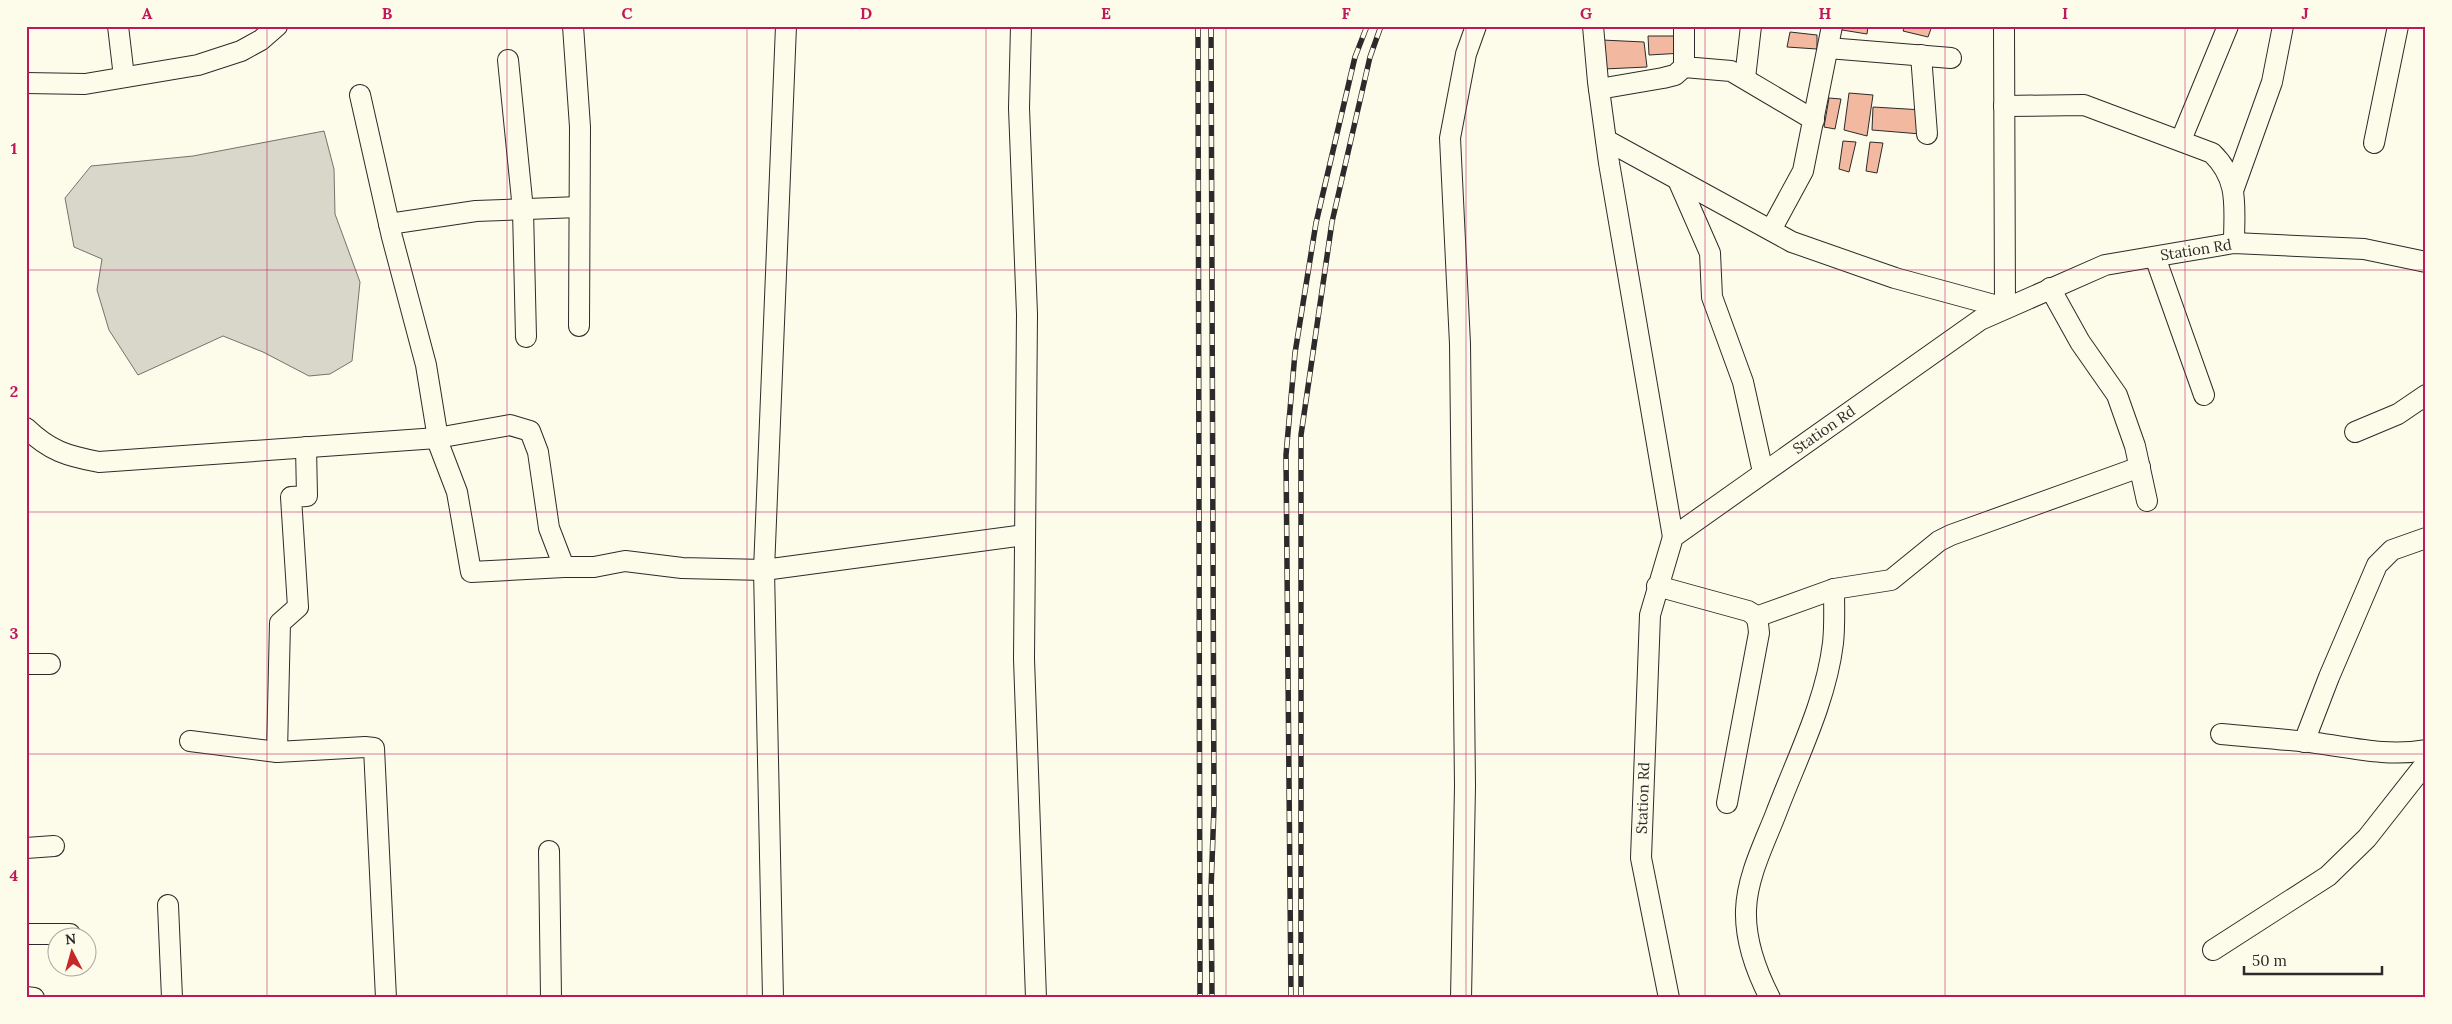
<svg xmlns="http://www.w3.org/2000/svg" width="2452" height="1024" font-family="Lora,serif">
  <rect width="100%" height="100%" fill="#fdfbea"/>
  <path fill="#d8d7c9" stroke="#74746e" d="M324 131 334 169 335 214 360 282 352 361 330 374 309 376 263 352 223 336 138 375 109 330 97 290 102 259 74 247 65 198 91 166 193 156Z"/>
  <g fill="#f2b8a0" stroke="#2b2b2b">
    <path d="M1837 26H1868L1867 34 1836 29Z"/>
    <path d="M1905 26H1932L1928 37 1903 31Z"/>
    <path d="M1790 32 1817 35V49L1787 47Z"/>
    <path d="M1648 36H1683V53L1649 55Z"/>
    <path d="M1602 40 1644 42 1647 67 1604 69Z"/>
    <path d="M1849 93 1873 95 1867 136 1844 130Z"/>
    <path d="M1829 98 1841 99 1835 129 1824 127Z"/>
    <path d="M1873 107 1923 110 1921 134 1872 130Z"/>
    <path d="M1843 141 1856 142 1849 172 1839 169Z"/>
    <path d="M1870 142 1883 143 1877 173 1866 171Z"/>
  </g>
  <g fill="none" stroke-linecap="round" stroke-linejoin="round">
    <defs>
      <g id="minor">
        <path d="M118 26 124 77"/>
        <path d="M573 26 580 127 579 326"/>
        <path d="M1021 26 1019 108 1027 314 1024 659 1036 998"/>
        <path d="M1593 26 1598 82 1609 163 1673 537"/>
        <path d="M1684 26V67L1731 71 1814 120"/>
        <path d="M1828 48 1951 58"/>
        <path d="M1921 55 1927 134"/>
        <path d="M508 60 523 210 526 337"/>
        <path d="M1745 78 1751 26"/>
        <path d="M26 83 85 84 198 65 241 51 261 40 277 26"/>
        <path d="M1599 89 1663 78 1675 75 1684 67"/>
        <path d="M360 95 392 237 426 365 439 445 457 492 471 572 564 567"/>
        <path d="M2004 106 2084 105 2212 153C2240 180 2234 208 2234 243"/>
        <path d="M1606 140 1792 242 1895 278 2005 308 2004 26"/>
        <path d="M2181 140 2228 26"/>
        <path d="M2374 143 2398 26"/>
        <path d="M1678 180 1710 253 1712 297 1743 382 1763 472"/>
        <path d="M2234 188 2272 82 2283 26"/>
        <path d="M389 224 476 211 579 207"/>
        <path d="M1771 230 1803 171 1832 26"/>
        <path d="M2155 257 2204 395"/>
        <path d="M2050 288 2080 342 2117 395 2135 446 2147 501"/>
        <path d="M26 428C50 451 67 456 99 462L437 438 510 425 530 431 538 452 549 528 564 567H594L625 561 682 568 764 570 1025 535"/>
        <path d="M2355 432 2398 414 2426 395"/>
        <path d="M1657 586 1748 611C1758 616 1758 622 1759 633L1727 803"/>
        <path d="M1756 617 1834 589 1891 580 1939 541 1951 535 2140 467"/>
        <path d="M26 664H50"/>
        <path d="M2221 734C2252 737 2284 739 2316 743 2353 748 2388 757 2426 750"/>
        <path d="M190 741 277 752 365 747 374 748 386 998"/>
        <path d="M2304 742 2329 677 2377 565 2392 550 2426 538"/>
        <path d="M277 752 280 623 298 607 291 497 307 496 306 447"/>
        <path d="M26 848 54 846"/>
        <path d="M549 851 551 998"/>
        <path d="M168 905 172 998"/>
        <path d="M26 934H70"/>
        <path d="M2213 950 2328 876 2367 838 2426 763"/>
        <path d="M26 997 34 998"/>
        <path d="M773 998 764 570 786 26"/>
        <path d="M1461 998 1465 786 1460 344 1450 138 1466 54 1476 26"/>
        <path d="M1669 998 1641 858 1650 615 1673 537 1980 320 2105 265 2234 243 2364 249 2426 262"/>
        <path d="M1770 998C1756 971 1745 941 1746 910 1747 878 1763 846 1775 816 1796 760 1826 702 1833 643 1835 625 1834 607 1834 589"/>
      </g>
    </defs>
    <use href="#minor" stroke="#2b2b2b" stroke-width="22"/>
    <use href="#minor" stroke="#fdfbea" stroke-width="20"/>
    <defs>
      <g id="rail">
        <path d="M1198 26 1200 998"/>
        <path d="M1211 26 1214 807 1211 890 1212 998"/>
        <path d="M1291 998 1286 455 1295 353 1316 223 1355 57 1367 26"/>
        <path d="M1301 998V435L1332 222 1370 57 1381 26"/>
      </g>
    </defs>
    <use href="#rail" stroke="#2b2b2b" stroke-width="5.5"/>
    <use href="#rail" stroke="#fdfbea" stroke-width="4" stroke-dasharray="11" stroke-linecap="butt"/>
  </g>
  <path fill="none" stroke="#c2185b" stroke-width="1" stroke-opacity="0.55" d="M267 26V998M507 26V998M747 26V998M986 26V998M1226 26V998M1466 26V998M1705 26V998M1945 26V998M2185 26V998M26 270H2426M26 512H2426M26 754H2426"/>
  <g text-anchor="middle" stroke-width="4" stroke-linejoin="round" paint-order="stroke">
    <g font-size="15" fill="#2b2b2b" stroke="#fdfbea">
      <text transform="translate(2196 250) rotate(-9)" y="5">Station Rd</text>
      <text transform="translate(1824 430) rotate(-35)" y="5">Station Rd</text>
      <text transform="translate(1643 798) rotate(-88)" y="5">Station Rd</text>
    </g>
  </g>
  <rect width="2452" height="1024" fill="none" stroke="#fdfbea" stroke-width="55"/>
  <g transform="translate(72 952) rotate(354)"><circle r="24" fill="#fdfbea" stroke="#a9a89e"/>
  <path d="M0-4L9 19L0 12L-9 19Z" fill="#c62828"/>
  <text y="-8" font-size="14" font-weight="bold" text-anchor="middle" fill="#2b2b2b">N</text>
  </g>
  <path d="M2244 966v8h138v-8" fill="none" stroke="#2b2b2b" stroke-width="2.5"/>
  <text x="2252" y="966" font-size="15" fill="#2b2b2b" stroke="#fdfbea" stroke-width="4" paint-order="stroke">50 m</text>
  <rect x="28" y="28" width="2396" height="968" fill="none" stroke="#c2185b" stroke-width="2"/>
  <g font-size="16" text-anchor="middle" font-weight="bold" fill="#c2185b">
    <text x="147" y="19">A</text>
    <text x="387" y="19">B</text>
    <text x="627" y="19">C</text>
    <text x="866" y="19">D</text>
    <text x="1106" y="19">E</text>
    <text x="1346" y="19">F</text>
    <text x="1586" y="19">G</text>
    <text x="1825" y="19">H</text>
    <text x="2065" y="19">I</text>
    <text x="2305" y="19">J</text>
    <text x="14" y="154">1</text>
    <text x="14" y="397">2</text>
    <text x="14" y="639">3</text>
    <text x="14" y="881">4</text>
  </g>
</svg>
